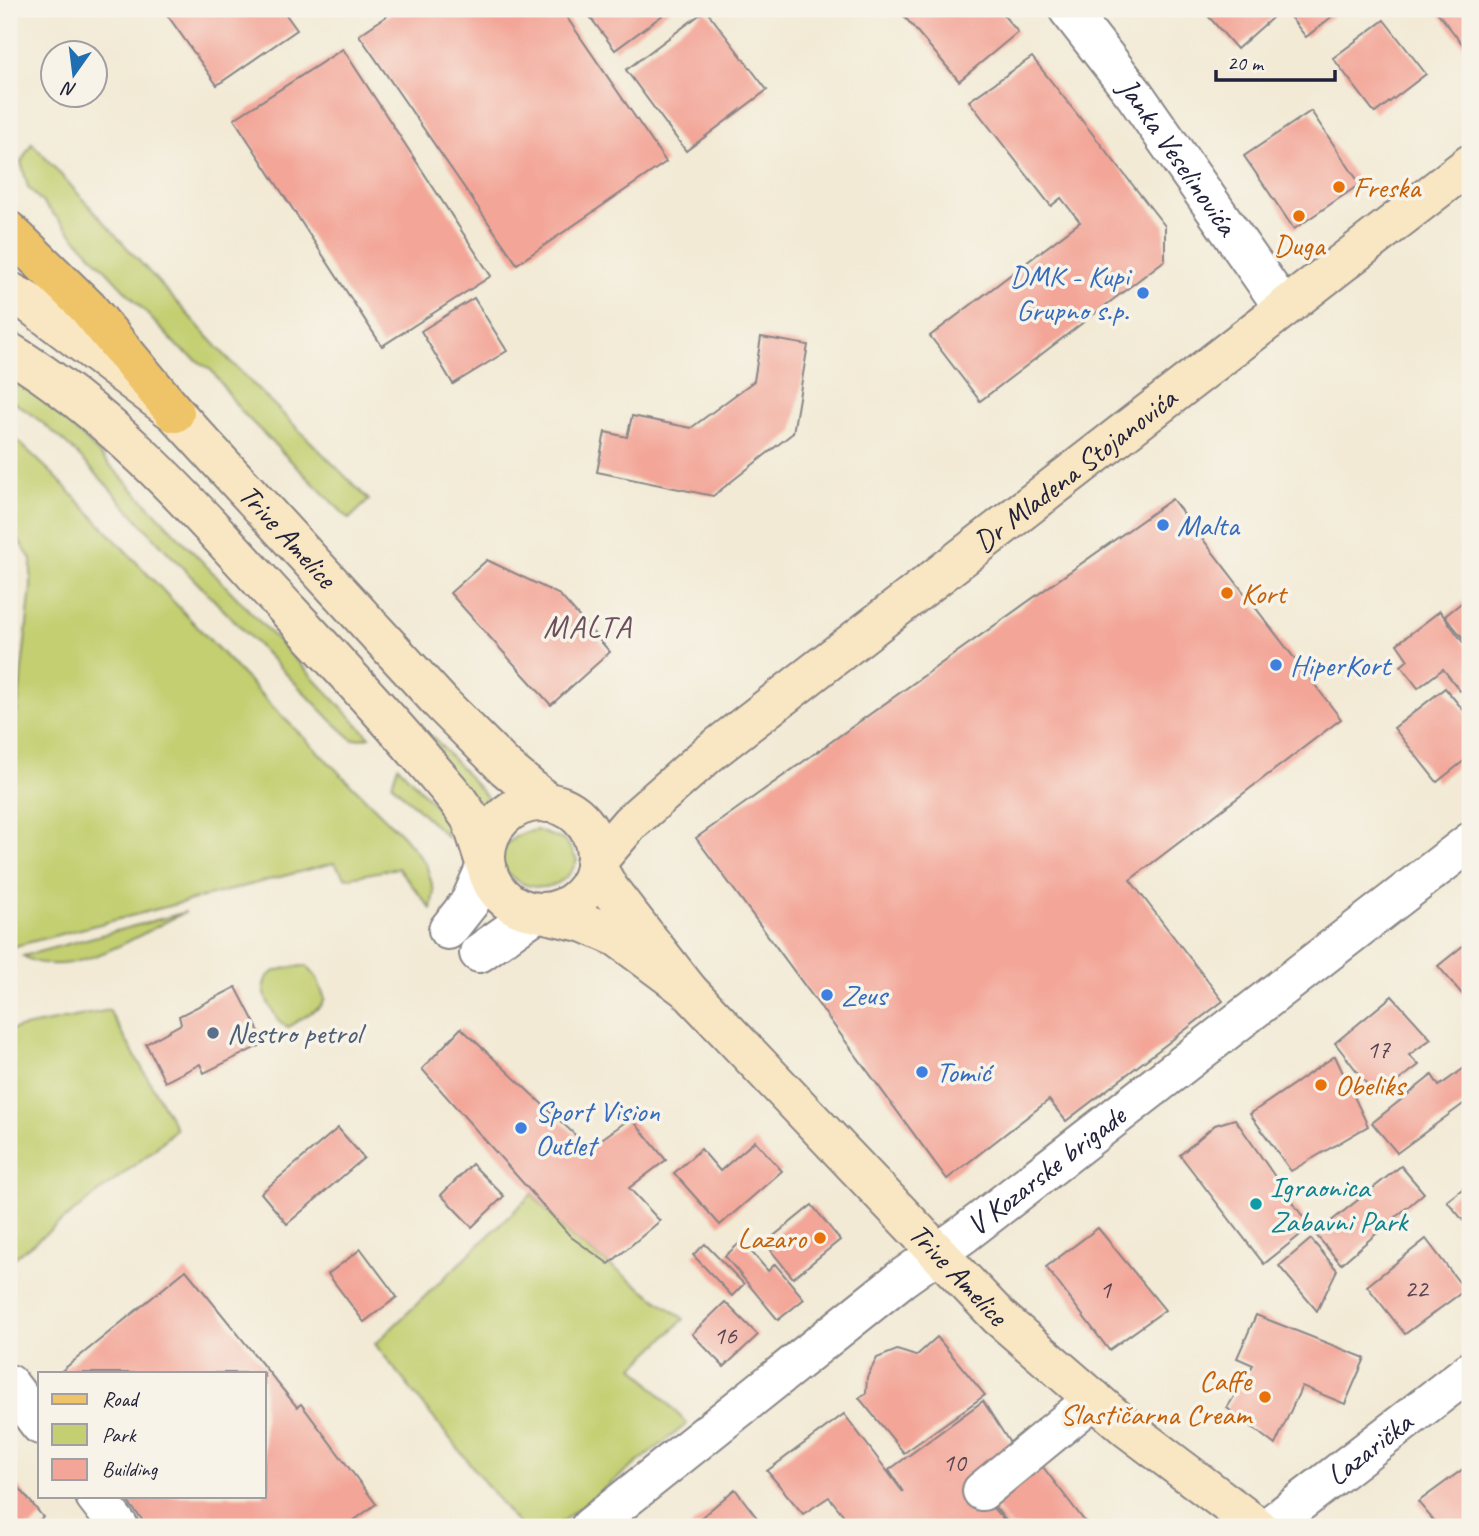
<svg xmlns="http://www.w3.org/2000/svg" width="1479" height="1536" font-family="Caveat,sans-serif">
  <rect width="100%" height="100%" fill="#f7f3e8"/>
  <filter id="ink" filterUnits="userSpaceOnUse"><feTurbulence type="fractalNoise" baseFrequency=".0143" numOctaves="2"/><feDisplacementMap in="SourceGraphic" scale="14" xChannelSelector="R" yChannelSelector="G"/><feConvolveMatrix kernelMatrix="1 2 1 2 8 2 1 2 1" color-interpolation-filters="sRGB"/></filter>
  <filter id="wash" filterUnits="userSpaceOnUse"><feTurbulence type="fractalNoise" baseFrequency=".00686" numOctaves="4" result="noise"/><feDisplacementMap in="SourceGraphic" scale="28" xChannelSelector="R" yChannelSelector="G"/><feGaussianBlur stdDeviation="1.57" result="paint"/><feColorMatrix in="noise" values="0 0 0 0 0 0 0 0 0 0 0 0 0 0 0 0 0 1.4 0 .05"/><feComposite in="paint" operator="in"/></filter>
  <g filter="url(#wash)">
    <rect width="100%" height="100%" fill="#f2ead5"/>
    <g fill="#c3cf71" stroke="#727856" stroke-width="2">
      <path d="M32 143 231 362 369 500 349 519 241 411 212 371 178 347 28 187 21 162Z"/>
      <path d="M9 378 42 400 85 439 370 737 353 740 333 722C276 663 218 605 162 546 114 495 69 436 9 399Z"/>
      <path d="M9 433 53 474 274 708 404 837 426 864 434 891 431 909 398 868 346 878 334 863 12 947 9 944V789L31 587V559L9 526Z"/>
      <path d="M433 737 487 797 479 807 425 746Z"/>
      <path d="M398 766 444 815 447 837 392 784Z"/>
      <path d="M536 830 566 841 577 860C564 896 520 895 501 865 499 843 517 833 536 830Z"/>
      <path d="M186 912C142 931 69 985 23 956Z"/>
      <path d="M307 966 317 978 325 999 320 1007 288 1027C278 1023 275 1015 270 1006 252 973 277 967 307 966Z"/>
      <path d="M109 1010 176 1128 154 1150 9 1262V1030Z"/>
      <path d="M532 1194 571 1237 684 1319 634 1367 687 1424 555 1527H520L375 1344Z"/>
    </g>
    <g id="blocks">
      <g fill="#f3a698">
        <path d="M163 9H282L297 30 217 85Z"/>
        <path d="M397 9H561L666 162 517 264 359 35Z"/>
        <path d="M584 9H671L615 50Z"/>
        <path d="M898 9H998L1018 32 959 81Z"/>
        <path d="M1202 9H1263L1272 18 1237 49Z"/>
        <path d="M1284 9H1338L1339 11 1306 37Z"/>
        <path d="M1435 9H1470V40L1463 45Z"/>
        <path d="M706 10 767 90 686 151 626 70Z"/>
        <path d="M1384 20 1426 74 1375 113 1333 58Z"/>
        <path d="M343 49 491 276 382 346 234 119Z"/>
        <path d="M1032 57 1165 226V260L980 401 930 336 1080 222 1061 198 1051 206 969 101Z"/>
        <path d="M1311 111 1360 184 1294 229 1244 156Z"/>
        <path d="M474 298 507 351 453 384 421 331Z"/>
        <path d="M761 337 808 345 793 433 713 496 597 472 605 432 627 437 632 416 691 428 754 381Z"/>
        <path d="M1172 499 1341 719 1130 880 1223 1001 1066 1121 1049 1100 947 1179 696 838Z"/>
        <path d="M487 560 560 595 610 652 551 705 450 593Z"/>
        <path d="M1470 596V638L1466 642 1445 616Z"/>
        <path d="M1440 611 1470 652V684L1460 691 1443 669 1418 688 1401 666 1408 660 1397 644Z"/>
        <path d="M1445 688 1470 718V756L1437 782 1394 728Z"/>
        <path d="M1470 940V999L1468 1001 1438 966Z"/>
        <path d="M236 987 265 1043 204 1073 200 1064 165 1082 146 1044 181 1024 179 1016Z"/>
        <path d="M1392 996 1431 1039 1409 1055 1419 1065 1377 1097 1335 1043Z"/>
        <path d="M461 1028 589 1148 631 1118 666 1160 629 1188 660 1221 609 1264 571 1237 422 1069Z"/>
        <path d="M1335 1056 1368 1126 1291 1171 1250 1114Z"/>
        <path d="M1470 1064V1099L1397 1153 1372 1123 1432 1075 1439 1086Z"/>
        <path d="M1235 1119 1310 1227 1264 1264 1180 1155 1215 1125Z"/>
        <path d="M338 1128 364 1158 287 1224 261 1193Z"/>
        <path d="M755 1141 782 1171 720 1225 674 1173 701 1149 720 1171Z"/>
        <path d="M472 1164 504 1196 472 1227 441 1195Z"/>
        <path d="M1401 1166 1424 1193 1341 1264 1315 1234Z"/>
        <path d="M1470 1183V1229L1447 1201Z"/>
        <path d="M812 1205 840 1240 793 1278 765 1243Z"/>
        <path d="M1098 1228 1165 1310 1109 1350 1046 1267Z"/>
        <path d="M1311 1239 1337 1270 1317 1311 1279 1266Z"/>
        <path d="M1426 1239 1465 1290 1405 1334 1367 1286Z"/>
        <path d="M742 1241 768 1271 775 1264 804 1299 778 1320 725 1256Z"/>
        <path d="M705 1244 744 1284 732 1296 693 1255Z"/>
        <path d="M361 1249 397 1297 364 1322 328 1274Z"/>
        <path d="M186 1270 297 1407 301 1404 376 1504 345 1527H148L123 1496H264V1373H59Z"/>
        <path d="M725 1302 758 1335 724 1367 692 1334Z"/>
        <path d="M1256 1315 1365 1358 1345 1404 1302 1386 1275 1445 1227 1408 1253 1365 1237 1358Z"/>
        <path d="M937 1337 985 1395 904 1453 859 1398 866 1393 867 1377 877 1358 897 1350 916 1356Z"/>
        <path d="M983 1401 1017 1454 977 1490 1010 1527H853L829 1497 803 1514 767 1471 844 1414 903 1492 889 1470Z"/>
        <path d="M1033 1454 1089 1527H1011L984 1493Z"/>
        <path d="M1470 1464V1527H1439L1418 1502Z"/>
        <path d="M9 1475 43 1517 31 1527H9Z"/>
        <path d="M735 1489 764 1527H690Z"/>
      </g>
    </g>
  </g>
  <g filter="url(#ink)">
    <use href="#blocks" fill-opacity="0" stroke="#8a8688" stroke-width="2"/>
    <g fill="none" stroke-linecap="round" stroke-linejoin="round">
      <defs>
        <g id="street">
          <path id="s1" d="M1068 9 1135 95 1283 307"/>
          <path d="M448 930 470 902 486 866"/>
          <path d="M479 953 537 912"/>
          <path d="M9 1384 40 1425"/>
          <path d="M982 1491 1094 1399"/>
          <path d="M95 1496 119 1527"/>
          <path id="s2" d="M590 1527 901 1279 964 1234 1470 842"/>
          <path id="s3" d="M1268 1527 1470 1371"/>
        </g>
        <g id="secondary">
          <path id="s4" d="M9 291 25 300 175 413 441 703 506 768 548 803"/>
          <path d="M9 352C110 413 192 505 271 592 334 660 397 727 456 798L471 819 486 866"/>
          <circle cx="541" cy="857" r="55"/>
          <path id="s5" d="M537 912 585 923 617 937 688 990 999 1317 1127 1428 1258 1527"/>
          <path id="s6" d="M688 990 610 890 595 864 630 823 707 755 1470 164"/>
        </g>
        <path id="primary" d="M9 231 87 307 175 413"/>
      </defs>
      <use href="#street" stroke="#8a8688" stroke-width="42"/>
      <use href="#secondary" stroke="#8a8688" stroke-width="42"/>
      <use href="#primary" stroke="#8a8688" stroke-width="42"/>
      <use href="#street" stroke="#fff" stroke-width="38"/>
      <use href="#secondary" stroke="#f9e7c3" stroke-width="38"/>
      <use href="#primary" stroke="#efc469" stroke-width="38"/>
    </g>
  </g>
  <g fill="#e8710a" stroke="#f7f3e8" stroke-width="2.5">
    <circle cx="1339" cy="187" r="7"/>
    <circle cx="1299" cy="216" r="7"/>
    <circle cx="1227" cy="593" r="7"/>
    <circle cx="1321" cy="1085" r="7"/>
    <circle cx="820" cy="1238" r="7"/>
    <circle cx="1265" cy="1397" r="7"/>
  </g>
  <g fill="#3f7fe0" stroke="#f7f3e8" stroke-width="2.5">
    <circle cx="1143" cy="293" r="7"/>
    <circle cx="1163" cy="525" r="7"/>
    <circle cx="1276" cy="665" r="7"/>
    <circle cx="827" cy="995" r="7"/>
    <circle cx="922" cy="1072" r="7"/>
    <circle cx="521" cy="1128" r="7"/>
  </g>
  <circle fill="#5c6f8a" stroke="#f7f3e8" stroke-width="2.5" cx="213" cy="1033" r="7"/>
  <circle fill="#0f9aa8" stroke="#f7f3e8" stroke-width="2.5" cx="1256" cy="1204" r="7"/>
  <g text-anchor="middle" stroke-width="7" stroke-linejoin="round" paint-order="stroke">
    <g font-size="26" fill="#564352">
      <text x="1378" y="1058">17</text>
      <text x="1416" y="1297">22</text>
      <text x="1105" y="1298">1</text>
      <text x="725" y="1344">16</text>
      <text x="954" y="1471">10</text>
    </g>
    <g font-size="30" fill="#22223b" stroke="#f7f3e8">
      <text dy="10" stroke="none"><textPath href="#s1" startOffset="184">Janka Veselinovića</textPath></text>
      <text dy="10" stroke="none"><textPath href="#s6" startOffset="779">Dr Mladena Stojanovića</textPath></text>
      <text dy="10" stroke="none"><textPath href="#s4" startOffset="373">Trive Amelice</textPath></text>
      <text dy="10" stroke="none"><textPath href="#s2" startOffset="579">V Kozarske brigade</textPath></text>
      <text dy="10" stroke="none"><textPath href="#s5" startOffset="565">Trive Amelice</textPath></text>
      <text dy="10" stroke="none"><textPath href="#s3" startOffset="128">Lazarička</textPath></text>
    </g>
    <g font-size="30" fill="#c56008" stroke="#f7f3e8" text-anchor="start">
      <text x="1353" y="197">Freska</text>
      <text x="1299" y="255" text-anchor="middle">Duga</text>
      <text x="1241" y="603">Kort</text>
      <text x="1335" y="1095">Obeliks</text>
      <text x="806" y="1248" text-anchor="end">Lazaro</text>
      <text x="1251" y="1390" text-anchor="end">Caffe<tspan x="1251" dy="34">Slastičarna Cream</tspan></text>
    </g>
    <g font-size="30" fill="#366cbe" stroke="#f7f3e8" text-anchor="start">
      <text x="1129" y="286" text-anchor="end">DMK - Kupi<tspan x="1129" dy="34">Grupno s.p.</tspan></text>
      <text x="1177" y="535">Malta</text>
      <text x="1290" y="675">HiperKort</text>
      <text x="841" y="1005">Zeus</text>
      <text x="936" y="1082">Tomić</text>
      <text x="535" y="1121">Sport Vision<tspan x="535" dy="34">Outlet</tspan></text>
    </g>
    <g font-size="30" fill="#4e5e75" stroke="#f7f3e8" text-anchor="start">
      <text x="227" y="1043">Nestro petrol</text>
    </g>
    <g font-size="30" fill="#0d838f" stroke="#f7f3e8" text-anchor="start">
      <text x="1270" y="1197">Igraonica<tspan x="1270" dy="34">Zabavni Park</tspan></text>
    </g>
    <g font-size="32" letter-spacing="2" fill="#6b505c" stroke="#f7f3e8">
      <text x="588" y="637">MALTA</text>
    </g>
  </g>
  <rect width="1479" height="1536" fill="none" stroke="#f7f3e8" stroke-width="35"/>
  <rect x="38" y="1372" width="228" height="126" fill="#f7f3e8" stroke="#a29fa3" stroke-width="2"/>
  <rect x="52" y="1394" width="35" height="10" fill="#efc469" stroke="#a29fa3" stroke-width="2"/>
  <text x="102" y="1406" font-size="21" fill="#22223b">Road</text>
  <rect x="52" y="1424" width="35" height="21" fill="#c3cf71" stroke="#a29fa3" stroke-width="2"/>
  <text x="102" y="1442" font-size="21" fill="#22223b">Park</text>
  <rect x="52" y="1459" width="35" height="21" fill="#f3a698" stroke="#a29fa3" stroke-width="2"/>
  <text x="102" y="1476" font-size="21" fill="#22223b">Building</text>
  <g transform="translate(74 74) rotate(194)"><circle r="33" fill="#f7f3e8" stroke="#a29fa3" stroke-width="2"/>
  <path d="M0-5L12 26L0 18L-12 26Z" fill="#1f6fb2"/>
  <text y="-10" font-size="19" font-weight="bold" text-anchor="middle" fill="#22223b">N</text>
  </g>
  <path d="M1216 70v10h119v-10" fill="none" stroke="#22223b" stroke-width="3.5"/>
  <text x="1227" y="70" font-size="21" fill="#22223b" stroke="#f7f3e8" stroke-width="5" paint-order="stroke">20 m</text>
</svg>
